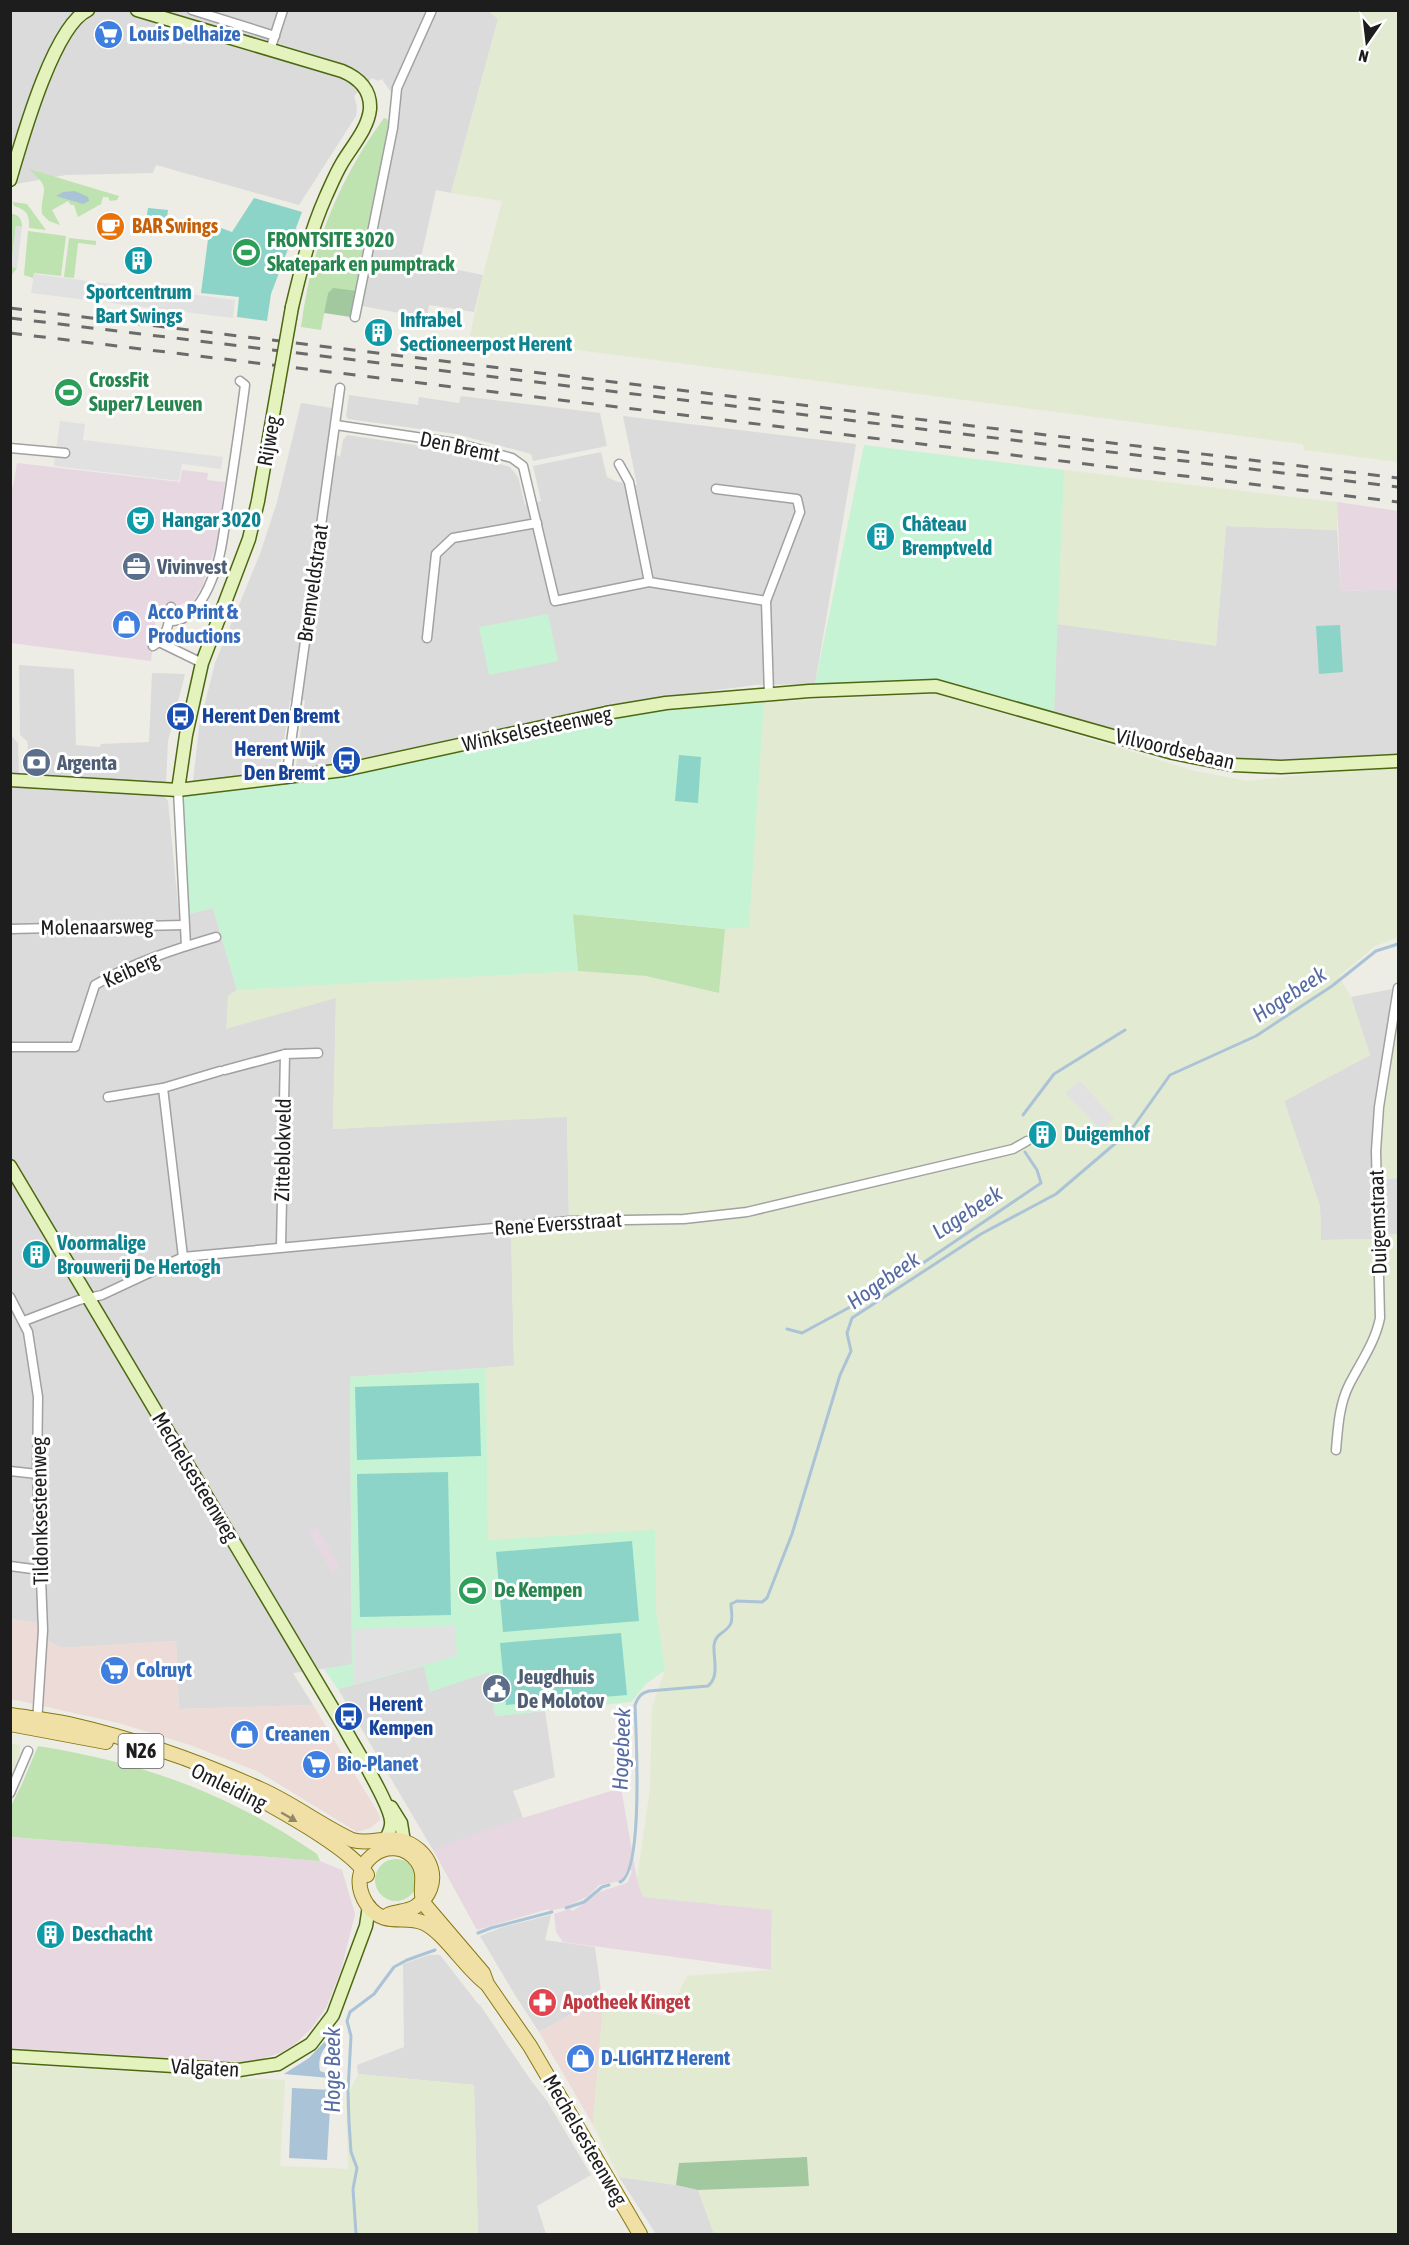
<svg xmlns="http://www.w3.org/2000/svg" width="1409" height="2245" font-family="'Asap Condensed',sans-serif">
  <rect width="100%" height="100%" fill="#edece5"/>
  <g fill="#dbdbdb">
    <path d="M488 10 498 19 451 193 436 190 420 262 483 275 474 312 429 305 427 318 362 306 401 107 382 79 378 81 372 78 354 96 357 106 356 116 299 205 156 165 153 173 66 175 11 185V11Z"/>
    <path d="M349 395 418 405 419 397 459 403 461 396 600 413 607 446 533 461 531 454 456 434 348 419 346 416Z"/>
    <path d="M301 403 332 408 327 448 340 457 343 440 347 435 455 451 510 467 518 477 525 505 541 501 533 466 601 452 607 477 618 482 637 485 623 416 856 444 815 684 755 685 608 705 295 773 305 700 290 701 280 766 271 773 193 781 199 727 215 663 260 554 277 502Z"/>
    <path d="M1226 526 1337 530 1341 591 1398 589V756L1280 761 1217 759 1137 738 1054 712 1057 624 1216 645Z"/>
    <path d="M19 665 74 669 76 745 100 747 101 744 149 742 152 673 185 674 168 741 166 782 147 783 146 795 164 796 168 801 179 916 213 908 237 990 228 996 336 998 333 1129 567 1116 569 1221 511 1227 514 1366 350 1377 352 1665 293 1673 313 1705 179 1709 176 1641 61 1648 47 1640 46 1624 11 1619 10 734 18 743 19 774 26 773 28 746 27 741 20 735Z"/>
    <path d="M1392 989 1389 1010 1396 1016 1398 1009V1016L1391 1017 1375 1180 1398 1178V1234L1382 1235 1380 1239 1321 1240 1320 1206 1284 1101 1370 1055 1351 997Z"/>
    <path d="M424 1666 430 1691 489 1672 495 1716 545 1711 555 1777 513 1791 523 1818 433 1850 338 1689Z"/>
    <path d="M551 1915 545 1940 595 1947 603 2006 589 2004 539 2032 515 1995 480 2005 530 2079 547 2101 591 2175 537 2206 546 2234H478L474 2085 358 2074 357 2065 404 2047 403 1964 429 1955H440L479 2005 515 1995 480 1936 503 1927Z"/>
    <path d="M619 2177 676 2185 698 2190 714 2234H656Z"/>
  </g>
  <g fill="#ecdbd6">
    <path d="M11 1619 47 1624V1640L61 1648 176 1641 179 1709 313 1705 380 1816V1820L370 1828 357 1832 259 1772 190 1745 119 1723 11 1699Z"/>
    <path d="M589 2004 603 2006 593 2125 539 2032Z"/>
  </g>
  <g fill="#e6d7e0">
    <path d="M17 463 180 482 182 470 208 473 207 480 225 482 217 542 203 585 190 607 182 603 181 608 157 606 151 661 11 643 10 487H13Z"/>
    <path d="M1337 502 1398 511V589L1341 591Z"/>
    <path d="M317 1527 338 1564 339 1569 332 1573 308 1532Z"/>
    <path d="M621 1788 637 1879 643 1897 772 1909 771 1970 563 1942 556 1932 554 1914 570 1909 573 1911 599 1892 627 1883 632 1872 629 1867 621 1881 599 1885 588 1896 566 1907 550 1911 548 1909 477 1930 433 1850 487 1829Z"/>
    <path d="M10 1837 320 1861 342 1870 355 1914 341 1970 326 2008 311 2029 296 2043 280 2053 255 2061 241 2062 11 2048Z"/>
  </g>
  <g fill="#e3ead2">
    <path d="M488 11H1398V462L1304 450 1303 444 470 336 483 275 502 201 451 193 498 19Z"/>
    <path d="M1064 470 1337 502V530L1226 526 1216 646 1057 624Z"/>
    <path d="M935 694 1051 727 1195 771 1247 781 1398 765V937L1375 946 1339 976 1351 997 1370 1055 1284 1101 1320 1206 1321 1240 1379 1239 1382 1235 1398 1234V2234H714L698 2190 809 2186 807 2157 679 2163 676 2185 619 2177 593 2125 603 2006 667 2016 687 1976 771 1970 772 1910 643 1897 637 1879 650 1789 652 1707 665 1670 656 1610 488 1541 486 1368 514 1365 511 1227 569 1221 567 1117 333 1129 336 998 226 1029 228 996 237 990 578 971 646 976 719 993 725 929 749 926 764 702Z"/>
    <path d="M1398 1025V1178H1381L1382 1109 1393 1026Z"/>
    <path d="M11 1743 20 1745 19 1756 11 1778Z"/>
    <path d="M11 2065 285 2080 280 2166 348 2169 346 2100 358 2074 474 2085 478 2234H11Z"/>
  </g>
  <g fill="#bee2b0">
    <path d="M384 118 387 119 391 127 357 291 328 293 321 330 301 327C311 249 337 182 384 118Z"/>
    <path d="M29 169 119 196 117 200 110 201 108 197H103L101 204 78 217 74 205H71L68 201 52 210 60 225 49 221 42 214C40 189 54 191 29 169Z"/>
    <path d="M13 202 27 204 46 230 29 228C30 214 26 210 14 206Z"/>
    <path d="M10 214C19 213 22 220 22 227L16 226 11 267 17 268 11 276Z"/>
    <path d="M28 231 66 236 61 276 34 273 33 278 24 275Z"/>
    <path d="M69 238 96 241V245L78 243 74 278 64 277Z"/>
    <path d="M572 914 725 929 719 993 646 976 578 971Z"/>
    <path d="M38 1746C144 1763 228 1793 317 1854L320 1861 11 1837V1806L22 1784Z"/>
    <circle cx="396" cy="1880" r="21"/>
  </g>
  <g fill="#a1c89e">
    <path d="M333 288 357 291 351 317 324 313 328 293Z"/>
    <path d="M807 2157 809 2186 698 2190 676 2185 679 2163Z"/>
  </g>
  <g fill="#c6f3d3">
    <path d="M864 445 1064 470 1054 712 936 679 815 684Z"/>
    <path d="M548 614 558 661 489 675 479 627Z"/>
    <path d="M764 702 749 927 725 929 573 914 578 971 237 990 213 908 179 916 187 914 181 797 321 780 641 713Z"/>
    <path d="M486 1368 488 1540 655 1530 656 1610 665 1670 646 1684 631 1702 495 1716 489 1672 430 1692 424 1666 338 1689 324 1669 352 1664 350 1377Z"/>
  </g>
  <g fill="#8bd4c7">
    <path d="M254 198 302 212 271 294 267 321 237 317 239 297 201 293 210 224 232 232Z"/>
    <path d="M148 208 168 210 166 224 146 221Z"/>
    <path d="M1340 625 1343 672 1319 674 1316 626Z"/>
    <path d="M679 755 701 757 698 803 675 801Z"/>
    <path d="M479 1383 481 1456 357 1460 355 1387Z"/>
    <path d="M448 1472 451 1615 360 1617 357 1474Z"/>
    <path d="M632 1541 639 1621 503 1632 496 1552Z"/>
    <path d="M621 1633 627 1695 506 1705 500 1643Z"/>
  </g>
  <g fill="#e1e1e1">
    <path d="M16 226 22 227 17 268 11 267Z"/>
    <path d="M34 274 235 300 233 318 31 293Z"/>
    <path d="M60 421 85 424 83 440 223 457 221 469 182 464 179 481 54 466Z"/>
    <path d="M1080 1081 1114 1119 1101 1130 1065 1093Z"/>
    <path d="M455 1626 457 1656 354 1684V1629Z"/>
  </g>
  <g fill="#aac3d6">
    <path d="M75 191 88 197 89 201 83 204 56 196 63 192Z"/>
    <path d="M332 2034 333 2036C325 2048 317 2055 320 2071L331 2075 330 2078 284 2074 309 2058Z"/>
    <path d="M292 2088 331 2090 327 2160 289 2158Z"/>
  </g>
  <g fill="none" stroke-linecap="round" stroke-linejoin="round">
    <g stroke="#aac3d6" stroke-width="3">
      <path d="M1023 1115 1054 1074 1125 1030"/>
      <path d="M787 1329 802 1333 852 1306 923 1263 1041 1183 1037 1170 1025 1152"/>
      <path d="M620 1882C644 1872 636 1733 635 1705 638 1697 641 1693 649 1691L708 1686C720 1676 713 1659 714 1645 715 1633 727 1633 731 1623 733 1617 731 1610 731 1604L737 1601 762 1602 767 1598 792 1534 840 1375 851 1351 847 1333 852 1318 981 1234 1056 1194 1131 1130 1170 1075 1256 1036 1332 986 1376 951 1398 944"/>
      <path d="M566 1908 584 1902 602 1887 609 1885"/>
      <path d="M478 1933 491 1928 552 1912"/>
      <path d="M356 2234 353 2189 357 2168 351 2152 349 2122 348 2091 351 2036 347 2021 350 2012 374 1994 394 1967 407 1960 435 1950"/>
    </g>
    <defs>
      <g id="street">
        <path d="M192 10 275 36"/>
        <path d="M270 50 283 10"/>
        <path d="M355 317 393 128 397 88 432 10"/>
        <path d="M336 425 456 443 512 458 523 466 555 601 649 582"/>
        <path d="M10 448 65 453"/>
        <path d="M619 464 629 482 649 582 766 601"/>
        <path d="M716 489 797 499 800 512 766 601 769 694"/>
        <path d="M169 621C191 623 205 597 212 579 222 556 224 528 228 503 234 464 240 424 245 385L240 381"/>
        <path d="M427 638 436 554 453 538 537 523"/>
        <path d="M159 642 202 663"/>
        <path d="M153 646C168 638 169 622 171 607"/>
        <path d="M286 779 340 388"/>
        <path d="M178 790 186 946"/>
        <path d="M10 929 184 925"/>
        <path d="M10 1047H75L95 985C132 963 175 949 216 937"/>
        <path d="M225 1070 285 1054"/>
        <path d="M108 1097 163 1088"/>
        <path d="M281 1246 285 1054 318 1053"/>
        <path d="M183 1257 163 1088 220 1071"/>
        <path d="M10 1297 28 1332 38 1397 37 1474 43 1630 37 1723"/>
        <path d="M24 1321 79 1300 102 1295 183 1257 569 1221 684 1219 747 1212 1013 1149 1027 1141"/>
        <path d="M1336 1450C1338 1428 1339 1405 1349 1385 1360 1363 1375 1343 1380 1318L1376 1151 1379 1107 1398 988"/>
        <path d="M10 1471 37 1474"/>
        <path d="M10 1566 40 1570"/>
        <path d="M10 1793 28 1751"/>
      </g>
      <g id="secondary">
        <path d="M137 10 342 71C359 78 371 90 370 109 368 129 352 146 342 163 336 173 331 185 326 196 310 232 301 269 292 307"/>
        <path d="M10 180C21 143 53 26 88 10"/>
        <path d="M10 780 178 790 344 770 606 713 666 703 809 691 936 686 1173 753 1233 765 1281 767 1398 761"/>
        <path d="M178 790 186 735 202 663 249 539 258 501 277 392"/>
        <path d="M10 1166 345 1729C355 1748 390 1803 391 1821 392 1828 388 1834 386 1839"/>
        <path d="M391 1807 401 1823 404 1842"/>
        <path d="M10 2056 239 2070 278 2064 311 2044 333 2015 366 1926 369 1906"/>
      </g>
      <g id="primary">
        <path d="M10 1715C30 1718 50 1720 69 1724 135 1739 198 1761 260 1789 292 1803 320 1825 352 1840 370 1845 382 1837 398 1840 432 1847 446 1886 415 1907 407 1912 397 1911 388 1915"/>
        <path d="M10 1724 106 1742"/>
        <path d="M240 1788C271 1806 349 1846 367 1875"/>
        <path d="M487 1984C466 1969 444 1932 424 1923 405 1914 385 1928 368 1906 339 1865 392 1828 417 1861 428 1875 417 1891 425 1905L483 1973 487 1984 530 2046 640 2234"/>
      </g>
    </defs>
    <use href="#street" stroke="#a1a1a1" stroke-width="11"/>
    <use href="#secondary" stroke="#4c6811" stroke-width="15"/>
    <use href="#primary" stroke="#867811" stroke-width="16"/>
    <use href="#street" stroke="#fff" stroke-width="8"/>
    <use href="#secondary" stroke="#e4f2be" stroke-width="12"/>
    <use href="#primary" stroke="#f1e0a6" stroke-width="14"/>
    <g stroke="#6b6b6b" stroke-width="3" stroke-dasharray="12 12" stroke-linecap="butt">
      <path d="M10 308 1398 478"/>
      <path d="M10 318 1398 487"/>
      <path d="M10 333 1398 502"/>
    </g>
    <defs>
      <path id="secondary-bridge" d="M277 392 292 307"/>
    </defs>
    <use href="#secondary-bridge" stroke="#4c6811" stroke-width="15" stroke-linecap="butt"/>
    <use href="#secondary-bridge" stroke="#e4f2be" stroke-width="12"/>
  </g>
  <defs><path id="oneway-solid" d="M-6-.8H1V-3.2L6.5 0L1 3.2V.8H-6Z" transform="scale(1.5)"/></defs>
  <use fill="#928868" href="#oneway-solid" transform="translate(289 1817) rotate(30)"/>
  <defs>
    <symbol id="supermarket-disc" viewBox="-11 -11 22 22"><circle r="9.5" fill="#3f7fe0" stroke="#fff"/><path d="M-6-5.5h2.5l.6 2H6L4.5 2H-2.5L-4.4-4H-6ZM-1.5 3.2a1.3 1.3 0 1 0 .1 0ZM3 3.2a1.3 1.3 0 1 0 .1 0Z" fill="#fff"/></symbol>
    <symbol id="cafe-disc" viewBox="-11 -11 22 22"><circle r="9.5" fill="#e8710a" stroke="#fff"/><path d="M-5.5-4.5H6V0H3Q3 3.5 0 3.5H-2.5Q-5.5 3.5-5.5 0ZM3-3.2v2h1.7v-2ZM-6 4.5H4V6H-6Z" fill="#fff"/></symbol>
    <symbol id="stadium-disc" viewBox="-11 -11 22 22"><circle r="9.5" fill="#2e9e5b" stroke="#fff"/><path d="M0-5a6.5 5 0 1 0 0 10a6.5 5 0 1 0 0-10ZM-3.5-1.8h7v3.6h-7Z" fill="#fff"/></symbol>
    <symbol id="building-disc" viewBox="-11 -11 22 22"><circle r="9.5" fill="#0f9aa8" stroke="#fff"/><path d="M-4-6H4V6H1V3H-1V6H-4ZM-2.5-4.3h1.7v1.8h-1.7ZM.8-4.3h1.7v1.8H.8ZM-2.5-1h1.7V.8h-1.7ZM.8-1h1.7V.8H.8Z" fill="#fff"/></symbol>
    <symbol id="theatre-disc" viewBox="-11 -11 22 22"><circle r="9.5" fill="#0f9aa8" stroke="#fff"/><path d="M-5-5.5Q0-4 5-5.5V0Q5 5 0 6Q-5 5-5 0ZM-3.3-2.5H-1v1.5H-3.3ZM1-2.5H3.3v1.5H1ZM-2.8 1Q0 5.5 2.8 1Z" fill="#fff"/></symbol>
    <symbol id="office-disc" viewBox="-11 -11 22 22"><circle r="9.5" fill="#5c6f8a" stroke="#fff"/><path d="M-6-3h4V-5.5h4V-3h4V5H-6ZM-1-4.5V-3h2v-1.5ZM-6 0V1H6V0Z" fill="#fff"/></symbol>
    <symbol id="shop-disc" viewBox="-11 -11 22 22"><circle r="9.5" fill="#3f7fe0" stroke="#fff"/><path d="M-5-2.5h2.3a2.7 3.5 0 0 1 5.4 0H5L5.5 6h-11ZM-1.5-2.5h3a1.5 2.3 0 0 0-3 0Z" fill="#fff"/></symbol>
    <symbol id="bus-disc" viewBox="-11 -11 22 22"><circle r="9.5" fill="#1a4fb4" stroke="#fff"/><path d="M-5-6H5V4H4V6H2V4H-2V6H-4V4H-5ZM-3.5-4V0h7V-4ZM-3.5 1.2v1.5H-2V1.2ZM2 1.2v1.5H3.5V1.2Z" fill="#fff"/></symbol>
    <symbol id="bank-disc" viewBox="-11 -11 22 22"><circle r="9.5" fill="#5c6f8a" stroke="#fff"/><path d="M-6-4H6V4H-6ZM0-2.3a2.3 2.3 0 1 0 0 4.6a2.3 2.3 0 1 0 0-4.6Z" fill="#fff"/></symbol>
    <symbol id="civic-disc" viewBox="-11 -11 22 22"><circle r="9.5" fill="#5c6f8a" stroke="#fff"/><path d="M-.6-6.5H3V-4.5H.6V-3L4-1V1h2V6H-6V1h2V-1L-.6-3ZM-1.2 2.5V6h2.4V2.5Z" fill="#fff"/></symbol>
    <symbol id="pharmacy-disc" viewBox="-11 -11 22 22"><circle r="9.5" fill="#e0444e" stroke="#fff"/><path d="M-2-6h4v4h4v4h-4v4h-4v-4h-4v-4h4Z" fill="#fff"/></symbol>
  </defs>
  <g fill-rule="evenodd">
    <use href="#supermarket-disc" x="92" y="18" width="33" height="33"/>
    <use href="#cafe-disc" x="94" y="210" width="33" height="33"/>
    <use href="#stadium-disc" x="230" y="236" width="33" height="33"/>
    <use href="#building-disc" x="122" y="244" width="33" height="33"/>
    <use href="#building-disc" x="362" y="316" width="33" height="33"/>
    <use href="#stadium-disc" x="52" y="376" width="33" height="33"/>
    <use href="#theatre-disc" x="124" y="504" width="33" height="33"/>
    <use href="#building-disc" x="864" y="520" width="33" height="33"/>
    <use href="#office-disc" x="120" y="550" width="33" height="33"/>
    <use href="#shop-disc" x="110" y="608" width="33" height="33"/>
    <use href="#bus-disc" x="164" y="700" width="33" height="33"/>
    <use href="#bus-disc" x="330" y="744" width="33" height="33"/>
    <use href="#bank-disc" x="20" y="746" width="33" height="33"/>
    <use href="#building-disc" x="1026" y="1118" width="33" height="33"/>
    <use href="#building-disc" x="20" y="1238" width="33" height="33"/>
    <use href="#stadium-disc" x="456" y="1574" width="33" height="33"/>
    <use href="#supermarket-disc" x="98" y="1654" width="33" height="33"/>
    <use href="#civic-disc" x="480" y="1672" width="33" height="33"/>
    <use href="#bus-disc" x="332" y="1700" width="33" height="33"/>
    <use href="#shop-disc" x="228" y="1718" width="33" height="33"/>
    <use href="#supermarket-disc" x="300" y="1748" width="33" height="33"/>
    <use href="#building-disc" x="34" y="1918" width="33" height="33"/>
    <use href="#pharmacy-disc" x="526" y="1986" width="33" height="33"/>
    <use href="#shop-disc" x="564" y="2042" width="33" height="33"/>
  </g>
  <g text-anchor="middle" stroke-width="6" stroke-linejoin="round" paint-order="stroke">
    <rect fill="#fff" stroke="#616161" stroke-width="1.5" x="118.5" y="1734" width="45" height="34" rx="4.5"/>
    <g font-size="20" font-weight="bold" fill="#1d1d1d">
      <text x="141" y="1758">N26</text>
    </g>
    <g font-size="21" font-weight="bold" fill="#366cbe" stroke="#fff" text-anchor="start">
      <text x="129" y="41">Louis Delhaize</text>
      <text x="148" y="619">Acco Print &amp;<tspan x="148" dy="24">Productions</tspan></text>
      <text x="136" y="1677">Colruyt</text>
      <text x="265" y="1741">Creanen</text>
      <text x="337" y="1771">Bio-Planet</text>
      <text x="601" y="2065">D-LIGHTZ Herent</text>
    </g>
    <g font-size="21" font-weight="bold" fill="#c56008" stroke="#fff" text-anchor="start">
      <text x="132" y="233">BAR Swings</text>
    </g>
    <g font-size="21" font-weight="bold" fill="#27864d" stroke="#fff" text-anchor="start">
      <text x="267" y="247">FRONTSITE 3020<tspan x="267" dy="24">Skatepark en pumptrack</tspan></text>
      <text x="89" y="387">CrossFit<tspan x="89" dy="24">Super7 Leuven</tspan></text>
      <text x="494" y="1597">De Kempen</text>
    </g>
    <g font-size="21" font-weight="bold" fill="#0d838f" stroke="#fff" text-anchor="start">
      <text x="139" y="299" text-anchor="middle">Sportcentrum<tspan x="139" dy="24">Bart Swings</tspan></text>
      <text x="400" y="327">Infrabel<tspan x="400" dy="24">Sectioneerpost Herent</tspan></text>
      <text x="162" y="527">Hangar 3020</text>
      <text x="902" y="531">Château<tspan x="902" dy="24">Bremptveld</tspan></text>
      <text x="1064" y="1141">Duigemhof</text>
      <text x="57" y="1250">Voormalige<tspan x="57" dy="24">Brouwerij De Hertogh</tspan></text>
      <text x="72" y="1941">Deschacht</text>
    </g>
    <g font-size="21" fill="#1d1d1d" stroke="#fff">
      <text transform="translate(269 441) rotate(-80)" y="7">Rijweg</text>
      <text transform="translate(460 447) rotate(12)" y="7">Den Bremt</text>
      <text transform="translate(313 583) rotate(-82)" y="7">Bremveldstraat</text>
      <text transform="translate(537 729) rotate(-12)" y="7">Winkselsesteenweg</text>
      <text transform="translate(1175 749) rotate(13)" y="7">Vilvoordsebaan</text>
      <text transform="translate(97 927) rotate(-1)" y="7">Molenaarsweg</text>
      <text transform="translate(131 970) rotate(-24)" y="7">Keiberg</text>
      <text transform="translate(283 1150) rotate(-89)" y="7">Zitteblokveld</text>
      <text transform="translate(1378 1222) rotate(-92)" y="7">Duigemstraat</text>
      <text transform="translate(558 1224) rotate(-4)" y="7">Rene Eversstraat</text>
      <text transform="translate(195 1477) rotate(59)" y="7">Mechelsesteenweg</text>
      <text transform="translate(40 1511) rotate(-91)" y="7">Tildonksesteenweg</text>
      <text transform="translate(229 1787) rotate(26)" y="7">Omleiding</text>
      <text transform="translate(205 2068) rotate(3)" y="7">Valgaten</text>
      <text transform="translate(585 2140) rotate(60)" y="7">Mechelsesteenweg</text>
    </g>
    <g font-size="21" font-weight="bold" fill="#4e5e75" stroke="#fff" text-anchor="start">
      <text x="157" y="574">Vivinvest</text>
      <text x="57" y="770">Argenta</text>
      <text x="517" y="1684">Jeugdhuis<tspan x="517" dy="24">De Molotov</tspan></text>
    </g>
    <g font-size="21" font-weight="bold" fill="#164399" stroke="#fff" text-anchor="start">
      <text x="202" y="723">Herent Den Bremt</text>
      <text x="325" y="756" text-anchor="end">Herent Wijk<tspan x="325" dy="24">Den Bremt</tspan></text>
      <text x="369" y="1711">Herent<tspan x="369" dy="24">Kempen</tspan></text>
    </g>
    <g font-size="21" font-weight="bold" fill="#be3a42" stroke="#fff" text-anchor="start">
      <text x="563" y="2009">Apotheek Kinget</text>
    </g>
    <g font-size="22" font-style="italic" fill="#556ba2" stroke="#fff">
      <text transform="translate(1289 994) rotate(-33)" y="8">Hogebeek</text>
      <text transform="translate(967 1212) rotate(-33)" y="8">Lagebeek</text>
      <text transform="translate(883 1280) rotate(-35)" y="8">Hogebeek</text>
      <text transform="translate(621 1749) rotate(-88)" y="8">Hogebeek</text>
      <text transform="translate(332 2070) rotate(-90)" y="8">Hoge Beek</text>
    </g>
  </g>
  <rect width="1409" height="2245" fill="none" stroke="#1d1d1d" stroke-width="24"/>
  <g transform="translate(1367 42) rotate(194)" stroke="#ffffff" stroke-width="4.5" paint-order="stroke">
  <path d="M0-4.5L10 22L0 15L-10 22Z" fill="#1d1d1d"/>
  <text y="-9" font-size="16" font-weight="bold" text-anchor="middle" fill="#1d1d1d">N</text>
  </g>
</svg>
